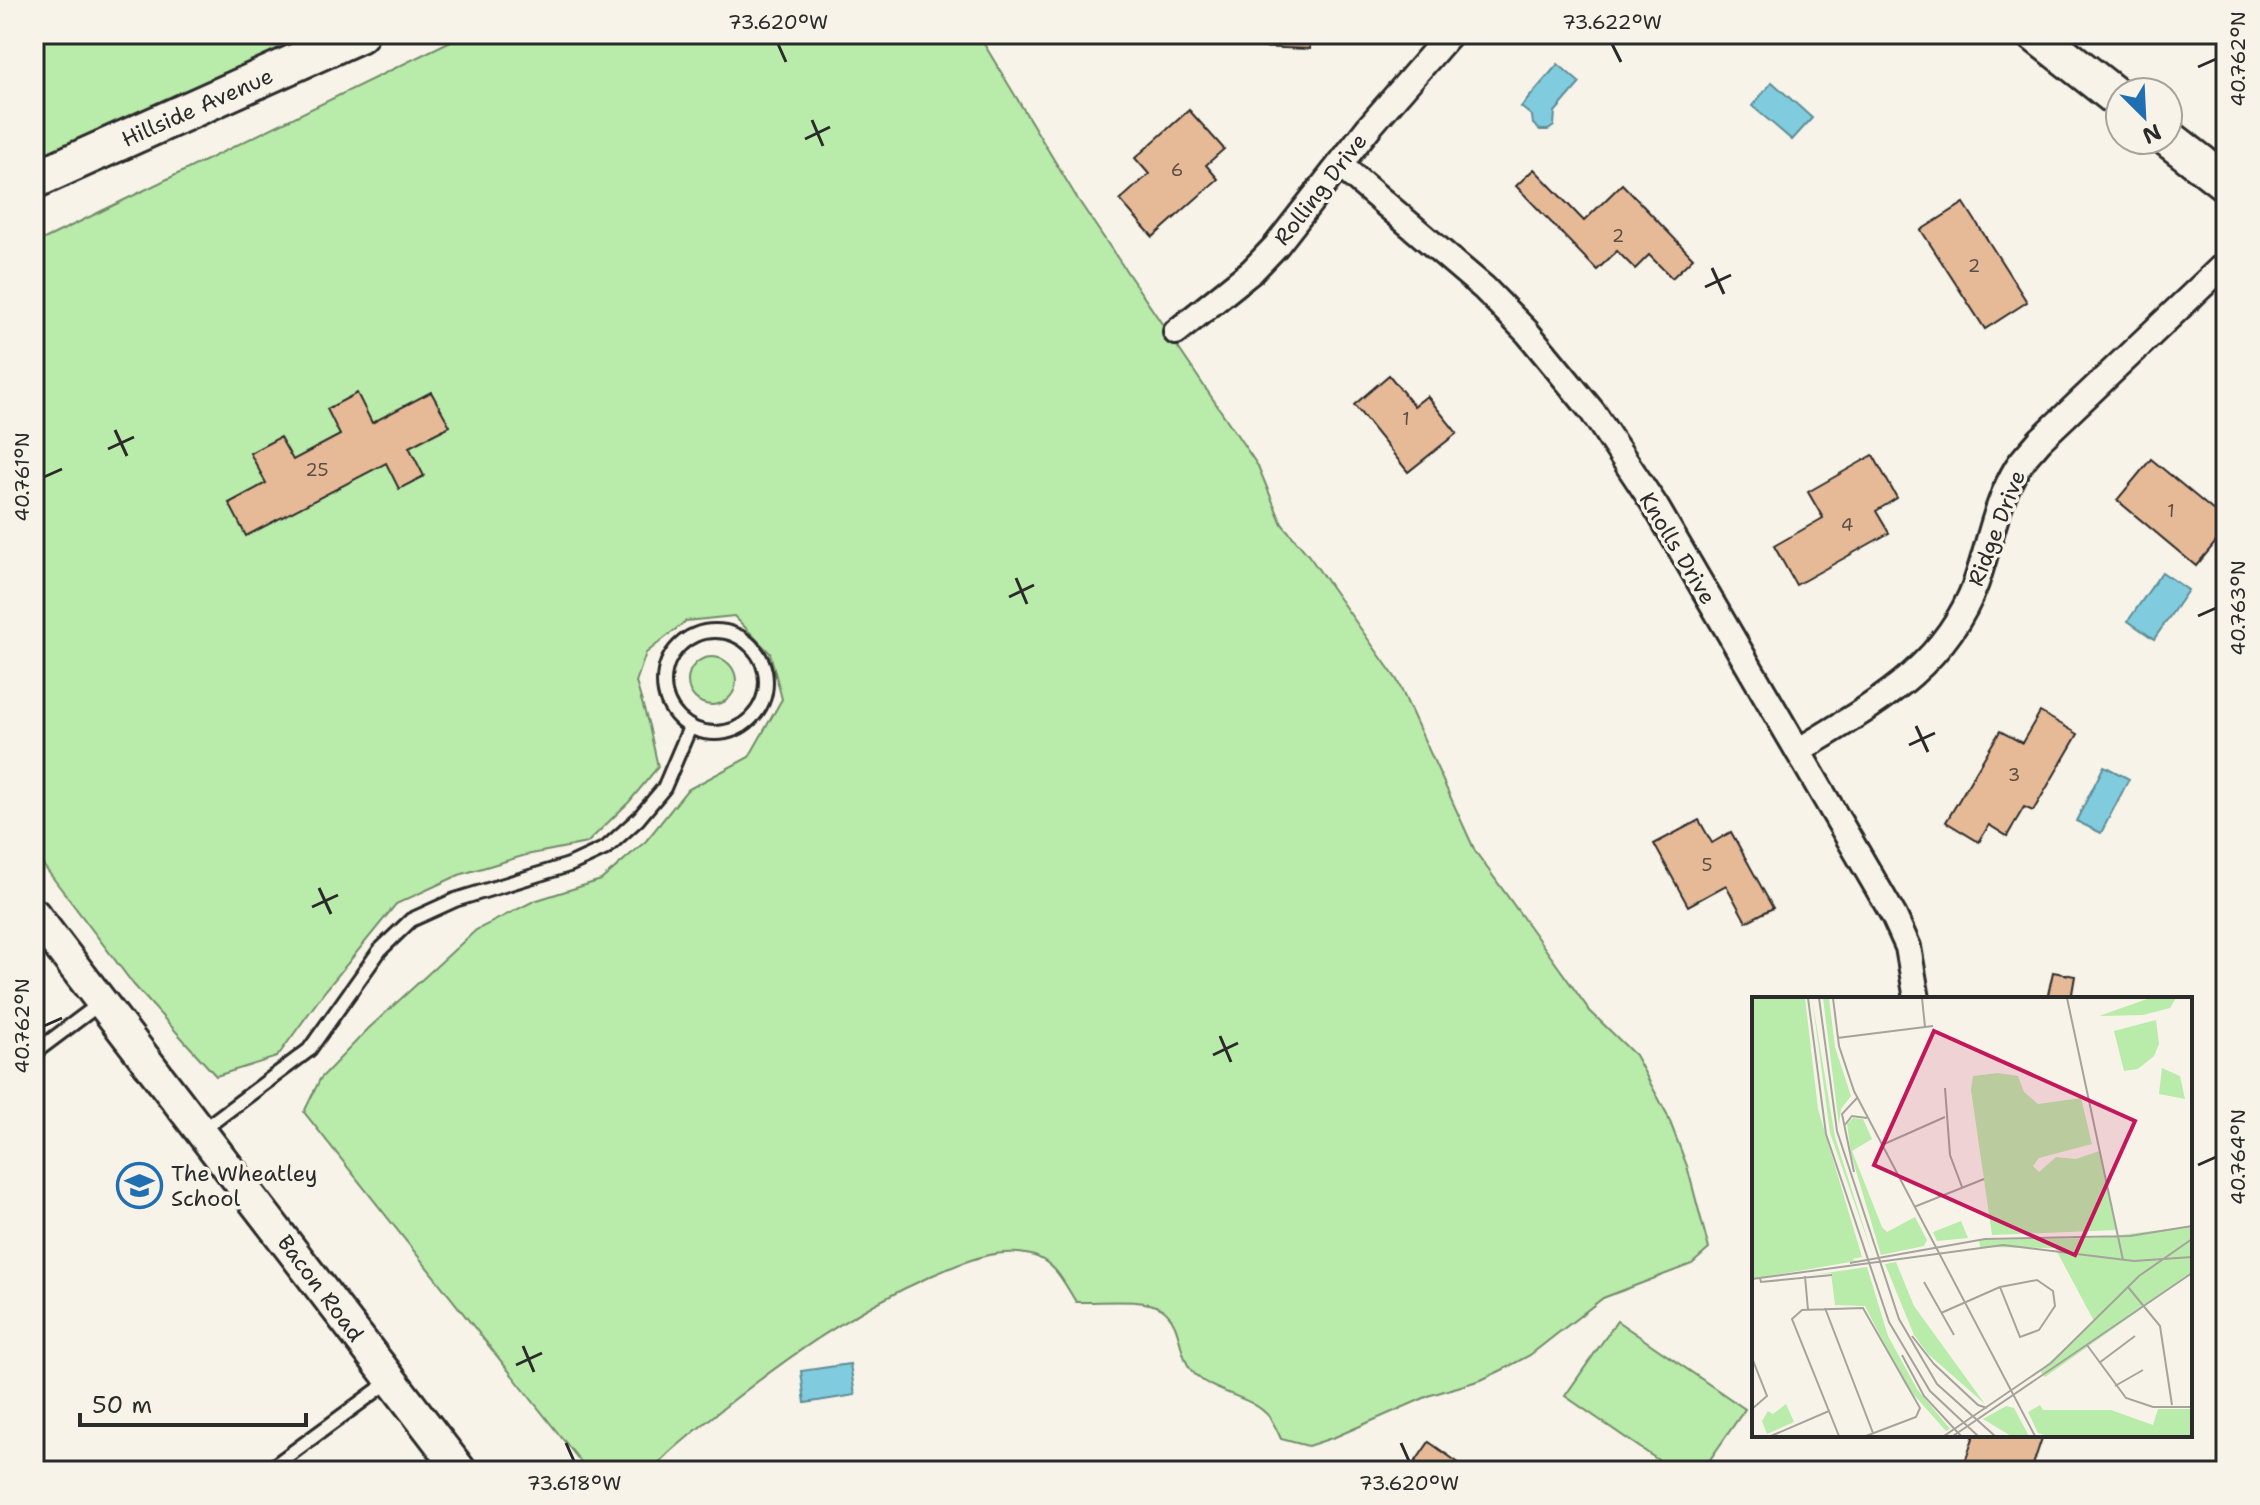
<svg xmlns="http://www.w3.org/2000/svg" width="2260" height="1505" font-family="'Shantell Sans',sans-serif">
  <rect width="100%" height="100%" fill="#f7f3e8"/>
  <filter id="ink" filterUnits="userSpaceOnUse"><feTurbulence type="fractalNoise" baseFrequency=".0125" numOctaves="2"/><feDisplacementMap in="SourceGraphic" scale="16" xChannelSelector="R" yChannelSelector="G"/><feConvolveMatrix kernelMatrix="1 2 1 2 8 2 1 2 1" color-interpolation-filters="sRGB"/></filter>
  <g filter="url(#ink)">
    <g fill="#b9ebaa" stroke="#728b6a" stroke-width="2">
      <path d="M34 34H359L34 180Z"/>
      <path d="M465 34H978L1077 198 1258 466 1282 524 1309 556 1397 680 1475 851 1590 1011 1635 1055 1667 1114 1687 1166 1709 1249 1692 1264 1603 1298 1530 1355 1502 1370 1481 1380 1431 1395 1335 1437 1308 1446 1281 1439C1278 1432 1274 1424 1270 1418 1252 1394 1211 1395 1191 1370 1177 1352 1183 1324 1162 1309 1144 1297 1098 1303 1076 1302 1064 1283 1055 1261 1031 1255 996 1247 963 1262 931 1276 852 1311 783 1360 716 1414 693 1433 671 1449 652 1471H588L304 1112 320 1079 369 1028 476 930 534 901 601 880 646 841 687 790 749 757 782 699 770 653 734 616 686 621 646 653 636 682 649 726 658 767 629 802 587 843 526 855 459 875 396 904 325 991 277 1057 216 1076 134 985 34 853V244Z"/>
      <circle cx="712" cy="681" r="24"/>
      <path d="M1617 1321 1745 1409 1702 1471H1674L1565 1396Z"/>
    </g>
    <g fill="#80ccde" stroke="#5e8c96" stroke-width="2">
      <path d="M1558 64 1580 83 1555 112 1554 126 1548 130H1540L1533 124 1532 116 1521 107Z"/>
      <path d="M1772 82 1812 118 1792 140 1752 106Z"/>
      <path d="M2162 572 2188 590 2154 639 2128 621Z"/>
      <path d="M2104 766 2129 779 2101 833 2076 821Z"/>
      <path d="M850 1364 855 1395 805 1403 801 1371Z"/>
    </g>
    <g fill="#e7ba97" stroke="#2b2b2b" stroke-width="2">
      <path d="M1258 34H1310V49L1257 47Z"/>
      <path d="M1189 110 1224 149 1206 165 1218 179 1153 237 1120 200 1149 174 1135 158Z"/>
      <path d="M1534 169 1584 221 1622 184 1693 258 1672 278 1649 255 1635 269 1617 251 1597 270 1516 186Z"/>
      <path d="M1964 203 2027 302 1985 329 1921 230Z"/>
      <path d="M1389 375 1414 406 1427 396 1457 433 1408 472 1354 405Z"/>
      <path d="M431 392 450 426 409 447 424 476 399 489 386 463 246 536 229 503 266 483 250 453 280 437 293 460 340 435 327 409 357 393 372 423Z"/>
      <path d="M1873 455 1897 498 1876 511 1889 533 1796 585 1774 546 1823 518 1808 492Z"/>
      <path d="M2151 459 2226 521V530L2196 566 2117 500Z"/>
      <path d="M2040 712 2078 734 2033 811 2024 807 2007 836 1989 825 1979 842 1946 822 2000 731 2022 743Z"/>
      <path d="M1699 820 1712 843 1731 832 1773 908 1746 922 1726 885 1688 906 1654 844Z"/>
      <path d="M2053 972 2075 976 2071 999H2047Z"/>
      <path d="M1974 1435H2043L2031 1471H1962Z"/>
      <path d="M1429 1442 1470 1471H1409Z"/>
    </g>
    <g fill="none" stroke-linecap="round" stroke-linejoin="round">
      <defs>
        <g id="service">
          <circle cx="715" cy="682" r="51"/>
          <path d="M34 1053 102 1002"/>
          <path d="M201 1131 309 1050 380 950 411 920 455 900 569 865 606 848 638 819 664 788 690 727"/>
          <path d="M267 1471 391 1380"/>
        </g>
        <g id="minor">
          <path d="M1341 166 1484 288 1527 332 1592 411 1656 507 1894 916 1908 947 1917 999"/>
          <path d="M1176 332 1252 271 1276 246 1369 127 1450 34"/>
          <path d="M1798 751C1871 706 1944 669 1976 583 1989 546 1996 502 2017 468 2023 458 2033 449 2040 440L2226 263"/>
        </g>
        <path id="tertiary" d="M34 914 461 1471"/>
        <g id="primary">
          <path d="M2036 34 2120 100"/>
          <path d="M2168 138 2226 183"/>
          <path d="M34 180 359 34"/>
        </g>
      </defs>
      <use href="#service" stroke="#2b2b2b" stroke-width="18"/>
      <use href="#minor" stroke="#2b2b2b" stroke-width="30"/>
      <use href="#tertiary" stroke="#2b2b2b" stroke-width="36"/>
      <use href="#primary" stroke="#2b2b2b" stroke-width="42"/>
      <use href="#service" stroke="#f7f3e8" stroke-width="12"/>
      <use href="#minor" stroke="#f7f3e8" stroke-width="24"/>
      <use href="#tertiary" stroke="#f7f3e8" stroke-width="30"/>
      <use href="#primary" stroke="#f7f3e8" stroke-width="36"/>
    </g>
  </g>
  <path fill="none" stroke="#2b2b2b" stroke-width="3" d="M778 44 786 62M1612 44 1621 62M2198 67 2216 59M812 120 823 146M805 139 830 127M1712 268 1724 294M1705 287 1731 275M115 430 127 456M108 449 134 437M44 477 62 469M1016 578 1027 604M1009 597 1034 585M2198 616 2216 608M1916 726 1928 752M1909 745 1935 733M319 888 331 914M312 907 338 895M44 1026 62 1018M1220 1036 1231 1062M1213 1055 1238 1043M2198 1165 2216 1157M523 1346 534 1372M516 1365 542 1353M566 1443 574 1461M1401 1443 1409 1461"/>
  <defs>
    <symbol id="school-ring" viewBox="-11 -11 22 22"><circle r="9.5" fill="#f7f3e8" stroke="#1f6fb2" stroke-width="1.5"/><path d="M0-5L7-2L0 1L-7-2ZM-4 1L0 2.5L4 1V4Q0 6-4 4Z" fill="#1f6fb2"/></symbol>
  </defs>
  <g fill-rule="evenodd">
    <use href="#school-ring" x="114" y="1160" width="51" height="51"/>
  </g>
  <g text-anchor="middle" stroke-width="7" stroke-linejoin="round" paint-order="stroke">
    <g font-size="18" fill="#5a4f46">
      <text x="1177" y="176">6</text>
      <text x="1618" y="242">2</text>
      <text x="1974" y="272">2</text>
      <text x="1406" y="425">1</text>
      <text x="317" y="476">25</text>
      <text x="2171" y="517">1</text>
      <text x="1847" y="531">4</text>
      <text x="2014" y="781">3</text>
      <text x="1707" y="871">5</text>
    </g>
    <g font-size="22" fill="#2b2b2b" stroke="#f7f3e8">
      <text transform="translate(197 107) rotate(-24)" y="8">Hillside Avenue</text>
      <text transform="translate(1320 189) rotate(-52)" y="8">Rolling Drive</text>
      <text transform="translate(1996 528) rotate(-69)" y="8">Ridge Drive</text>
      <text transform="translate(1678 548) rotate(59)" y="8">Knolls Drive</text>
      <text transform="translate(321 1288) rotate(53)" y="8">Bacon Road</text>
    </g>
    <g font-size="22" fill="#2b2b2b" stroke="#f7f3e8" text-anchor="start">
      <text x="171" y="1181">The Wheatley<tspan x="171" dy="25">School</tspan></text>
    </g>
  </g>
  <g transform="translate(1752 997)">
    <rect width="440" height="440" fill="#f7f3e8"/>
    <path d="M0 1H53L66 112 110 260 100 262 104 264 0 282ZM60 1 83 140 121 259 78 136ZM71 1H77L83 50 99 99 89 112 87 128ZM398 1H424L418 11 391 18 347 19ZM404 23 407 47 402 59 386 72 372 74 362 34ZM410 71 428 79 433 102 407 97ZM246 76 266 79 272 95 286 107 329 101 340 147 287 161 281 169 287 175 304 160 324 162 347 154 365 233 240 238 219 93 221 79ZM101 121 111 122 120 142 100 154 130 230 135 235 163 220 175 243 172 249 129 258 99 157 95 127ZM209 224 216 241 185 244 181 235ZM440 229V276L293 380 288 374 342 324 303 251 228 250 227 243 344 241ZM144 265 162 309 233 407 176 357 162 338 133 267ZM115 270 136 339 165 392 198 432 194 434 154 389 113 309 83 308 79 276 60 278ZM34 407 42 425 15 437 10 424 16 414 21 417ZM288 408 291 413H359L401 428 406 412H439L440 439H296L286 436 276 415ZM254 409 262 411 277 439H259L231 422Z" fill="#b9ebaa"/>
    <path fill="none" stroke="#a5a39c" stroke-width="2" d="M56 1 74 137 137 325 178 394 226 439M67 1 85 134 147 322 185 387 243 439M81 1 87 49 102 94 283 439M170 1 173 30M315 1 371 263M85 41 181 29M193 91 198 158 210 190M92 129 100 119 115 121M130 148 193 120M102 175 90 117 105 101M162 210 232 182M98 266 233 242 378 239 440 229M53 279 56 313M8 281 9 285 80 278M0 282 251 248 382 264 440 260M285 283 301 294 303 309 287 333 268 340 248 290ZM172 285 202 338M376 290 408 329 420 408M73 311 121 436M189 316 248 290M160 339 182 367 226 408 235 411M335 348 374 401 401 410H440M150 358 172 399 209 439M0 361 15 399 0 412M347 366 383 339M363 389 391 373M19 439 77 414M87 439 40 322 50 313 111 311 168 411 164 420 114 439M192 439 299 366 387 279 440 242M201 439 440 276"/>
    <path fill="#c2185b" fill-opacity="0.15" stroke="#c2185b" stroke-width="4" d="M182 34 383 124 323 258 122 168Z"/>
    <rect width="440" height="440" fill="none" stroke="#2b2b2b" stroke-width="4"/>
  </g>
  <rect width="2260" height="1505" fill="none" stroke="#f7f3e8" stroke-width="88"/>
  <g transform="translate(2144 116) rotate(156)"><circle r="38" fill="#f7f3e8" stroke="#a5a39c" stroke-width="2"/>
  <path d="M0-6L14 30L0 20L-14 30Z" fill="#1f6fb2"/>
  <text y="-12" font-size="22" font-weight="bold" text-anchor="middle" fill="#2b2b2b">N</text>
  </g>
  <path d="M80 1413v12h226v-12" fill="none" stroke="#2b2b2b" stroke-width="4"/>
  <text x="92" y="1413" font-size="24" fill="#2b2b2b" stroke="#f7f3e8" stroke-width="6" paint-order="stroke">50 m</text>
  <rect x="44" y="44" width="2172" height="1417" fill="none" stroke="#2b2b2b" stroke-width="3"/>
  <g font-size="20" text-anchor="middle" fill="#2b2b2b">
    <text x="778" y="29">73.620°W</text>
    <text x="1612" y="29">73.622°W</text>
    <text transform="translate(2238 59) rotate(-90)" y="7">40.762°N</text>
    <text transform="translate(22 477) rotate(-90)" y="7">40.761°N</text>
    <text transform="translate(2238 608) rotate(-90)" y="7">40.763°N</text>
    <text transform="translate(22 1026) rotate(-90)" y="7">40.762°N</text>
    <text transform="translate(2238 1157) rotate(-90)" y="7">40.764°N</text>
    <text x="574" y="1490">73.618°W</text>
    <text x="1409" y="1490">73.620°W</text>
  </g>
</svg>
